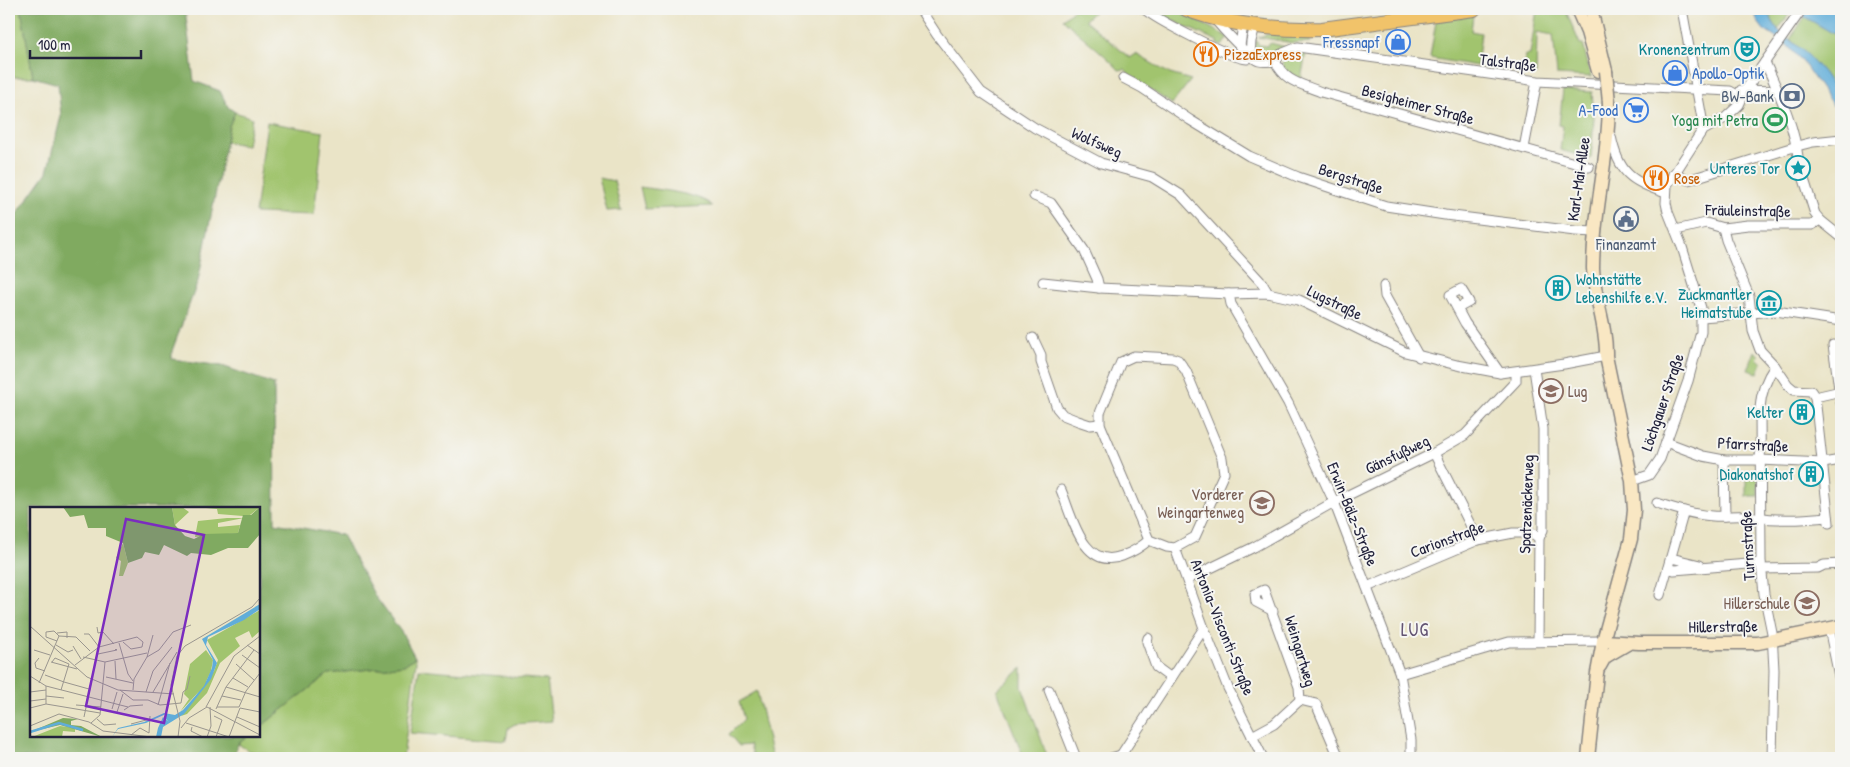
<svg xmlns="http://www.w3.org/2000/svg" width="1850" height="767" font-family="'Patrick Hand',sans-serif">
  <rect width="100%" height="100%" fill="#f6f6f2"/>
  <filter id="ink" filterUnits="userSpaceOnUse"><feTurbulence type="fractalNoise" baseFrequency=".02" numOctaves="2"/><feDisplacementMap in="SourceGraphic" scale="10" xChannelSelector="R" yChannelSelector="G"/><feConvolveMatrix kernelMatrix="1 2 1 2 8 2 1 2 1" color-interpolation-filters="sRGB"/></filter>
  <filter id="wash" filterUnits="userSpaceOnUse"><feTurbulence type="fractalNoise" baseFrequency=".0096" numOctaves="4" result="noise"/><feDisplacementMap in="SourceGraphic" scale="20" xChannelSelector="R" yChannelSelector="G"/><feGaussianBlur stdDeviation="1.12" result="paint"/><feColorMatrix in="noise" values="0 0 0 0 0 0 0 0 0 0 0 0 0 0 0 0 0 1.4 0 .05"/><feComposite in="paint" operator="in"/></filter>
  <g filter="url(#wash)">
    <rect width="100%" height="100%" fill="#eae4c7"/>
    <g fill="#a1c46e" stroke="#627354">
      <path d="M9 9H21L33 77H9Z"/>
      <path d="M1074 9H1097L1085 20 1130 58 1136 54 1170 74 1191 80 1172 104 1132 78 1125 69 1119 70C1102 51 1081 37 1063 19Z"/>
      <path d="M1158 9H1175L1228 37 1222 46 1217 44V41L1160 15V10Z"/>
      <path d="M1537 9H1565L1580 44H1583L1591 77 1557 75 1553 35 1537 32 1536 75 1523 74 1525 55H1530Z"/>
      <path d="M1765 9H1791L1792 10 1778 30Z"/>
      <path d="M1473 15 1471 31 1481 33 1477 66 1430 58 1436 21Z"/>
      <path d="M1805 17 1841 38V98L1823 72 1790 39Z"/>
      <path d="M1269 34 1311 35 1310 42 1293 43 1258 37Z"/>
      <path d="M1255 39 1259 45 1267 46 1271 43 1285 47 1267 56H1258L1254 52Z"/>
      <path d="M1301 51 1306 52 1301 80 1292 78 1282 65C1283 55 1293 54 1301 51Z"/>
      <path d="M1563 90 1592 92 1594 118 1591 159 1560 150 1563 126 1559 125Z"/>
      <path d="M235 112 252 118 247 145 226 142 229 126Z"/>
      <path d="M267 122 323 132 314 215 255 213Z"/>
      <path d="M599 178 614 181 621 210 607 211Z"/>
      <path d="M640 187C658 190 700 193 712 206L645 209Z"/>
      <path d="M1755 351 1759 356 1757 358 1762 363 1758 373 1748 370Z"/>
      <rect x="1746" y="478" width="12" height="18"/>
      <path d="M415 657 416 661 403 758H289L249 751 238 744 248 736H259V728L328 674 404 665Z"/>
      <path d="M1022 668V687L1048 758H1024L997 690Z"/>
      <path d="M419 669 547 680 552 721 515 724 508 728 506 741 410 733Z"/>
      <path d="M757 691 772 758H754L750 745 739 746 729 734 744 719 739 702Z"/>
    </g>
    <path fill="#80aa61" stroke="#51664e" d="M21 9H185L194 81 220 91 228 107 235 112 229 126 198 281 172 351V359L222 366 274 384 275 523 342 535 375 596 402 633 415 657 404 665 328 674 259 728V508H31V736H248L238 744 233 758H9V225L47 172 61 116 58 84 33 77Z"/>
    <g fill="#60add9" stroke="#41688a">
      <path d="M1753 9H1765L1778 30 1808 55 1823 72 1841 98V117L1802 61 1787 45 1764 30 1758 22Z"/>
      <path d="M1808 9H1841V38L1803 16Z"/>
    </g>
  </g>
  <g filter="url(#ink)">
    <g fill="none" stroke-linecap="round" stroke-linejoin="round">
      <defs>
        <g id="street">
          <path d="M920 9 937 35 981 92 1035 128 1101 163 1152 177 1181 195 1262 283 1268 293"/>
          <path d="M1144 9C1159 21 1230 58 1247 59L1250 56"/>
          <path d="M1682 9 1703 124 1702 131"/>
          <path d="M1214 18C1221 27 1250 59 1259 61 1264 62 1270 61 1275 61"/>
          <path d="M1240 46 1243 24"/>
          <path d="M1250 56 1251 41 1255 26"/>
          <path d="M1275 61 1281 54 1298 47 1537 81 1730 91 1737 95 1739 101"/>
          <path d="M1275 61C1286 83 1300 83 1321 92L1589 167"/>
          <path d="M1765 62C1781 98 1794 124 1799 163"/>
          <path d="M1123 78 1142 88 1190 120 1249 156 1298 177 1386 206 1445 215 1575 231 1594 232"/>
          <path d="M1741 90 1778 91"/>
          <path d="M1611 136C1618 172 1631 182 1666 193"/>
          <path d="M1524 148 1537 81"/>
          <path d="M1673 174 1688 180 1797 146 1813 142 1841 139"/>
          <path d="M1803 176 1815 214 1820 220 1841 237"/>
          <path d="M1034 196 1051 203 1084 250 1097 279 1099 288"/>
          <path d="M1723 228 1726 240 1749 296 1753 331 1760 350 1775 366 1788 385 1794 390 1811 391 1815 397 1829 523"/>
          <path d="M1676 230 1706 223 1723 228 1748 225H1812L1820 220"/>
          <path d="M1043 282 1099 288 1229 294 1268 293 1299 300 1405 352 1457 365 1500 373 1564 364 1606 356"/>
          <path d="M1384 286 1385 296 1419 357"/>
          <path d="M1229 294 1231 304 1288 403 1334 502 1400 674 1411 740V758"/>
          <path d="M1458 308 1469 302 1461 289 1450 295 1465 323 1500 373"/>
          <path d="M1702 317 1776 311 1841 321"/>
          <path d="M1033 338 1041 355V362L1057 408 1063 415 1078 421 1090 425 1100 424"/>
          <path d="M1833 345 1841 403"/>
          <path d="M1534 369 1543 429V530L1539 538 1538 641"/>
          <path d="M1815 397 1841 391"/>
          <path d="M1666 442 1703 456 1724 460H1760L1823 463 1841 460"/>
          <path d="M1434 453 1478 540"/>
          <path d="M1724 460 1725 516"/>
          <path d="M1632 481 1649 475 1660 459 1688 381 1701 332V308L1682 247 1668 212 1666 203 1667 185 1702 131 1725 118 1739 105 1746 89 1802 9"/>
          <path d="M1061 490C1072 516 1083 571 1122 556 1133 552 1140 548 1149 540"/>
          <path d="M1657 503C1675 509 1694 515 1713 516 1727 517 1742 514 1755 517 1780 521 1803 519 1828 517"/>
          <path d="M1175 548 1195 537 1224 473 1222 458 1186 371 1178 360 1173 358 1134 356 1121 362 1100 413V424L1149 540 1167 547 1175 548 1204 628 1228 688 1263 758"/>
          <path d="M1671 558 1700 565"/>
          <path d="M1668 568 1674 570 1761 563"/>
          <path d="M1762 569 1818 568 1824 565 1841 564"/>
          <path d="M1188 579 1254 547 1334 502 1434 453 1465 435 1516 381V372"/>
          <path d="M1367 587 1478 540 1513 533H1532L1539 538"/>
          <path d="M1660 595 1684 511"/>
          <path d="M1273 611 1256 602 1255 594 1264 590 1299 687 1300 700 1316 704 1338 755"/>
          <path d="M1829 628 1841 686"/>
          <path d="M1148 638 1147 642 1156 667 1171 678"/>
          <path d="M1400 674 1509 642 1603 641"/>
          <path d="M1049 690 1076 758"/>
          <path d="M1252 736 1274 724 1300 700"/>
          <path d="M1111 758 1121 755"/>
          <path d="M1123 758 1121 755 1204 628"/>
          <path d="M1772 758 1774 670 1772 633 1764 594 1761 563 1760 408C1761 392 1766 379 1775 366"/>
        </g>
        <g id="secondary">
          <path d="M1577 9 1587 32 1598 71"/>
          <path d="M1591 9 1606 71"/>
          <path d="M1603 641 1639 643H1758L1841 626"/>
          <path d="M1600 666 1605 657 1629 643"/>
          <path d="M1588 758 1597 673 1603 641 1631 539 1634 510 1632 481 1606 356C1607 326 1594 298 1593 268 1593 212 1609 159 1609 103"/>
        </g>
        <path id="primary" d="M1186 9C1230 26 1276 30 1322 29L1474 9"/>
      </defs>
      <use href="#street" stroke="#868381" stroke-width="11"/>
      <use href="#secondary" stroke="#868381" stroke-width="15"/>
      <use href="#primary" stroke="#868381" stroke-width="16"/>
      <use href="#street" stroke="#fff" stroke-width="9"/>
      <use href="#secondary" stroke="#f9e7c3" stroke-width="12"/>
      <use href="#primary" stroke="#f1c36a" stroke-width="14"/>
      <defs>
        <path id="secondary-bridge" d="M1606 71 1609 103"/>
      </defs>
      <use href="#secondary-bridge" stroke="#868381" stroke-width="15" stroke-linecap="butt"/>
      <use href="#secondary-bridge" stroke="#f9e7c3" stroke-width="12"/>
    </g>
  </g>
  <defs>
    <symbol id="shop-ring" viewBox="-11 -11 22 22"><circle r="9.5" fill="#f6f6f2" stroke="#3f7fe0" stroke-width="1.5"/><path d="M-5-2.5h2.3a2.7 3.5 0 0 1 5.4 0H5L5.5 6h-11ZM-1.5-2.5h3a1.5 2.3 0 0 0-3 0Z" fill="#3f7fe0"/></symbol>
    <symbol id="theatre-ring" viewBox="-11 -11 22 22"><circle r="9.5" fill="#f6f6f2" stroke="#0f9aa8" stroke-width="1.5"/><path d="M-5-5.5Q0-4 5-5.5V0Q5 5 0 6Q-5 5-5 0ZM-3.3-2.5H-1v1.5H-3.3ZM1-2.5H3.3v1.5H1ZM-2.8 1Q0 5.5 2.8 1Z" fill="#0f9aa8"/></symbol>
    <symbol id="restaurant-ring" viewBox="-11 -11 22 22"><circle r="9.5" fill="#f6f6f2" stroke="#e8710a" stroke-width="1.5"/><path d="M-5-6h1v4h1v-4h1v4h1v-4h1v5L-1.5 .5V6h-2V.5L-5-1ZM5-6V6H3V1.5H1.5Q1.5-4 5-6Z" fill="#e8710a"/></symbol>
    <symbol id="bank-ring" viewBox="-11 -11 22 22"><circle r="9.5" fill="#f6f6f2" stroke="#5c6f8a" stroke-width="1.5"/><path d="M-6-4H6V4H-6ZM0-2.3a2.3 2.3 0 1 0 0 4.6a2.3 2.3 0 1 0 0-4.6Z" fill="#5c6f8a"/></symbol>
    <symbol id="supermarket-ring" viewBox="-11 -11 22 22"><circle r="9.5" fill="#f6f6f2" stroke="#3f7fe0" stroke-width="1.5"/><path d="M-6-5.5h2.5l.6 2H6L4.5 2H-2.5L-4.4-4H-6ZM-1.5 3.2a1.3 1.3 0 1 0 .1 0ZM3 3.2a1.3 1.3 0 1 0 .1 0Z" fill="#3f7fe0"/></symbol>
    <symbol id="stadium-ring" viewBox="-11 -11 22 22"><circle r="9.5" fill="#f6f6f2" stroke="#2e9e5b" stroke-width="1.5"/><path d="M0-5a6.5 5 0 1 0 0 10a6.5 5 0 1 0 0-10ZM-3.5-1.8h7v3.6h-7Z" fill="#2e9e5b"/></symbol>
    <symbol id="sight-ring" viewBox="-11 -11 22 22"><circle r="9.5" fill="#f6f6f2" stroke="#0f9aa8" stroke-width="1.5"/><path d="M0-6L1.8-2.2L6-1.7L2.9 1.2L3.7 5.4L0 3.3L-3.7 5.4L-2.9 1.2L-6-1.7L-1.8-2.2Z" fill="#0f9aa8"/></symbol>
    <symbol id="civic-ring" viewBox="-11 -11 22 22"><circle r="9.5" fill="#f6f6f2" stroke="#5c6f8a" stroke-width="1.5"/><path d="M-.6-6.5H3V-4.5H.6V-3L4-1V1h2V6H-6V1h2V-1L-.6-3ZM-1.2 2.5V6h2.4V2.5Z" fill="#5c6f8a"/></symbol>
    <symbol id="building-ring" viewBox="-11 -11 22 22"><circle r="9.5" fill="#f6f6f2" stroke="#0f9aa8" stroke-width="1.5"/><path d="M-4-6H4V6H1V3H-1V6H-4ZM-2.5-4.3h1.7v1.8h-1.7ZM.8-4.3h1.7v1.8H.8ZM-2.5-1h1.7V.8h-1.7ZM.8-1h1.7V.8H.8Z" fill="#0f9aa8"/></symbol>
    <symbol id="museum-ring" viewBox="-11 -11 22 22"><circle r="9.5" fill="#f6f6f2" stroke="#0f9aa8" stroke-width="1.5"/><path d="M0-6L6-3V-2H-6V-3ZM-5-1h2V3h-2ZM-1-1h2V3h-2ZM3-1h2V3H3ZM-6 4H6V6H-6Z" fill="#0f9aa8"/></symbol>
    <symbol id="school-ring" viewBox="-11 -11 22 22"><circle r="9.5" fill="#f6f6f2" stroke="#8d6e63" stroke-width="1.5"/><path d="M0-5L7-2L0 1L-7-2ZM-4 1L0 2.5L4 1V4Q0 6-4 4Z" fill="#8d6e63"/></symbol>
  </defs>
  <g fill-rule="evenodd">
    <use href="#shop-ring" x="1384" y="28" width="28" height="28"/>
    <use href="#theatre-ring" x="1733" y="35" width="28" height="28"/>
    <use href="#restaurant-ring" x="1192" y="40" width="28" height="28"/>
    <use href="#shop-ring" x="1661" y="59" width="28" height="28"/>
    <use href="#bank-ring" x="1778" y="82" width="28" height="28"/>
    <use href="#supermarket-ring" x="1622" y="96" width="28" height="28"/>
    <use href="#stadium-ring" x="1761" y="106" width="28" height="28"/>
    <use href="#sight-ring" x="1784" y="154" width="28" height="28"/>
    <use href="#restaurant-ring" x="1642" y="164" width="28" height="28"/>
    <use href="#civic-ring" x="1612" y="205" width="28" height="28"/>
    <use href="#building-ring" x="1544" y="274" width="28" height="28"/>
    <use href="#museum-ring" x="1755" y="289" width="28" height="28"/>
    <use href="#school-ring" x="1537" y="377" width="28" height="28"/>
    <use href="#building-ring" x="1788" y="398" width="28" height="28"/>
    <use href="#building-ring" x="1797" y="460" width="28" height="28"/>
    <use href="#school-ring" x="1248" y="489" width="28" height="28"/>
    <use href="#school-ring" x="1793" y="589" width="28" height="28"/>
  </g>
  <g text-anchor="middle" stroke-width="4" stroke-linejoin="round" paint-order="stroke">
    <g font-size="16" fill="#366cbe" stroke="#f6f6f2" text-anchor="end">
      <text x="1380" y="48">Fressnapf</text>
      <text x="1692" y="79" text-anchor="start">Apollo-Optik</text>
      <text x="1618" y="116">A-Food</text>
    </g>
    <g font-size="16" fill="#0d838f" stroke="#f6f6f2" text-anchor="end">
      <text x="1730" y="55">Kronenzentrum</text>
      <text x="1780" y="174">Unteres Tor</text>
      <text x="1576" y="285" text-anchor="start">Wohnstätte<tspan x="1576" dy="18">Lebenshilfe e.V.</tspan></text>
      <text x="1752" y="300">Zuckmantler<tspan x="1752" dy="18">Heimatstube</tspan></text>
      <text x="1784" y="418">Kelter</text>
      <text x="1794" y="480">Diakonatshof</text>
    </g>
    <g font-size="16" fill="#c56008" stroke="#f6f6f2" text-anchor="start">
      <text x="1224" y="60">PizzaExpress</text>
      <text x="1674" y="184">Rose</text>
    </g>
    <g font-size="16" fill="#22223b" stroke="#f6f6f2">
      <text transform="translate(1508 62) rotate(7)" y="6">Talstraße</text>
      <text transform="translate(1418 104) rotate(15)" y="6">Besigheimer Straße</text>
      <text transform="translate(1097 142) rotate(24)" y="6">Wolfsweg</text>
      <text transform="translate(1351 178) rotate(18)" y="6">Bergstraße</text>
      <text transform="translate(1578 179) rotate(-82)" y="6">Karl-Mai-Allee</text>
      <text transform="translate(1748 210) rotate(1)" y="6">Fräuleinstraße</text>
      <text transform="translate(1335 302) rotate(26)" y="6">Lugstraße</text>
      <text transform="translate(1662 402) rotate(-71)" y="6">Löchgauer Straße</text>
      <text transform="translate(1753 444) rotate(3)" y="6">Pfarrstraße</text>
      <text transform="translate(1397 454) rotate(-26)" y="6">Gänsfußweg</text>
      <text transform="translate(1526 504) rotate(-88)" y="6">Spatzenäckerweg</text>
      <text transform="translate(1353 514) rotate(68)" y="6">Erwin-Bälz-Straße</text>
      <text transform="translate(1447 539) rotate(-20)" y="6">Carionstraße</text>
      <text transform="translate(1747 546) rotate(-93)" y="6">Turmstraße</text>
      <text transform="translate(1723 626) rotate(-1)" y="6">Hillerstraße</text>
      <text transform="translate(1223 627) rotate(68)" y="6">Antonia-Visconti-Straße</text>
      <text transform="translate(1301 651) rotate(73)" y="6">Weingartweg</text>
    </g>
    <g font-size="16" fill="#4e5e75" stroke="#f6f6f2" text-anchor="end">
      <text x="1774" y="102">BW-Bank</text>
      <text x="1626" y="250" text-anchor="middle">Finanzamt</text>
    </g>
    <g font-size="16" fill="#27864d" stroke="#f6f6f2" text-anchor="end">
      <text x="1758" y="126">Yoga mit Petra</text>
    </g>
    <g font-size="16" fill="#785e54" stroke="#f6f6f2" text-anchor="end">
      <text x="1568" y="397" text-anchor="start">Lug</text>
      <text x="1244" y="500">Vorderer<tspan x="1244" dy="18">Weingartenweg</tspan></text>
      <text x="1790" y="609">Hillerschule</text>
    </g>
    <g font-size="18" letter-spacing="1" fill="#625372" stroke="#f6f6f2">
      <text x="1415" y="636">LUG</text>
    </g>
  </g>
  <g transform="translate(30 507)">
    <rect width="230" height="230" fill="#eae4c7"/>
    <path d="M142 0H152L159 5 145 18ZM230 0 220 8 213 9 188 7 187 2 176 1ZM197 11H214L188 16V20L210 18 208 26 165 30 168 14ZM93 36 98 56 93 69H89L91 54 86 51ZM230 103V124L222 131 219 124 205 131 210 139 190 156 177 186 157 207 151 209 184 164 188 153 177 133ZM176 143 183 153 181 164 174 179 150 205 159 192 154 187 160 157ZM30 219 45 221V225L33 224 32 230H2Z" fill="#a1c46e"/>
    <path d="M33 0H142L145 18 155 29 164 32 174 27 208 26 213 8H221L230 0V27L218 41H198L181 48 161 46 157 49 134 38 129 48 115 45 112 51 98 56 93 36 76 29V21H58L54 8 40 10ZM33 211 48 212 41 214V218L51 219 72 230 30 218 0 225Z" fill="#80aa61"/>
    <path d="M230 97V102L214 113 178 130 176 138 187 156 181 172 154 207 133 220 131 230H126L128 221 133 210 139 215 134 210 136 207 116 216 88 222 82 230 88 221 114 215 134 206 145 208 153 203 174 179 182 161 183 153 172 132Z" fill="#60add9"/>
    <path fill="none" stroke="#60add9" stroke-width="2.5" d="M0 225 29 216 53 223"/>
    <path fill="none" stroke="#9a968f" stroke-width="1" d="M0 119 57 170 88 183 144 187M67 120 68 126 73 125 84 137M27 126 37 125V131M54 127H59L69 140M27 134 16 130V125L24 124 29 129M89 136 98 167 103 174M26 138 38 145 43 143M217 138 230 147M43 139 51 152M4 143 20 148M68 147 87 143 86 142 84 144M212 148 230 161M53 150 75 155 117 146M117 150 129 143 143 125 161 118M9 151 5 156 6 161 15 164M85 154 86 172M21 155 47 162M22 155 25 151 39 157 31 183M206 157 224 173M45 158 69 140 107 130 113 135 112 140 101 142 93 135M15 168 34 175M0 169 16 179 98 200M76 170 103 176M203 171 218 180M34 175 59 182M9 176 29 129 46 130 60 144M16 179V197M196 180 230 190M90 183 103 193H118L130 198 151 196 153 185M103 183 104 172 117 150 123 128M0 185 16 183M116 185 123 164 142 140M123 185 147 145M153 185 157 182 160 169M16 189 34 191M192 189 211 193M0 194 16 192M46 198 71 200M128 198 140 156M176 200 204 149 230 129M187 200H209M209 200 216 184 230 166M0 201 16 197 70 206M210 201 230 205M82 202 87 185M186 202 196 180 224 143M94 203 100 199 113 198M87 205 93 187M184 209 192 213 186 230M54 210 62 172M207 210 230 220M67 212 74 218 86 217M61 216 70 208 75 155M156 216 199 230M101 217 120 212M0 219 29 207 59 215 73 224 121 230M162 220 161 224 173 230M151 221 159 211 177 200 230 228M119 226 120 209M101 228 110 221 119 226M148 230 150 214 141 178 147 149 155 139 222 100 230 91M177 230 181 219 180 200M199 230 210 201"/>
    <path fill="#7b2cbf" fill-opacity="0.15" stroke="#7b2cbf" stroke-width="2.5" d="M96 12 174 28 134 216 56 199Z"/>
    <rect width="230" height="230" fill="none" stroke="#22223b" stroke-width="2.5"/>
  </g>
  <rect width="1850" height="767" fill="none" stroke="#f6f6f2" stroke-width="30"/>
  <path d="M30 50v8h111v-8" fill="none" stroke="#22223b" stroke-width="2.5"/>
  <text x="38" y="50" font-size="15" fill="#22223b" stroke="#f6f6f2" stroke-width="4" paint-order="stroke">100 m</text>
</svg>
